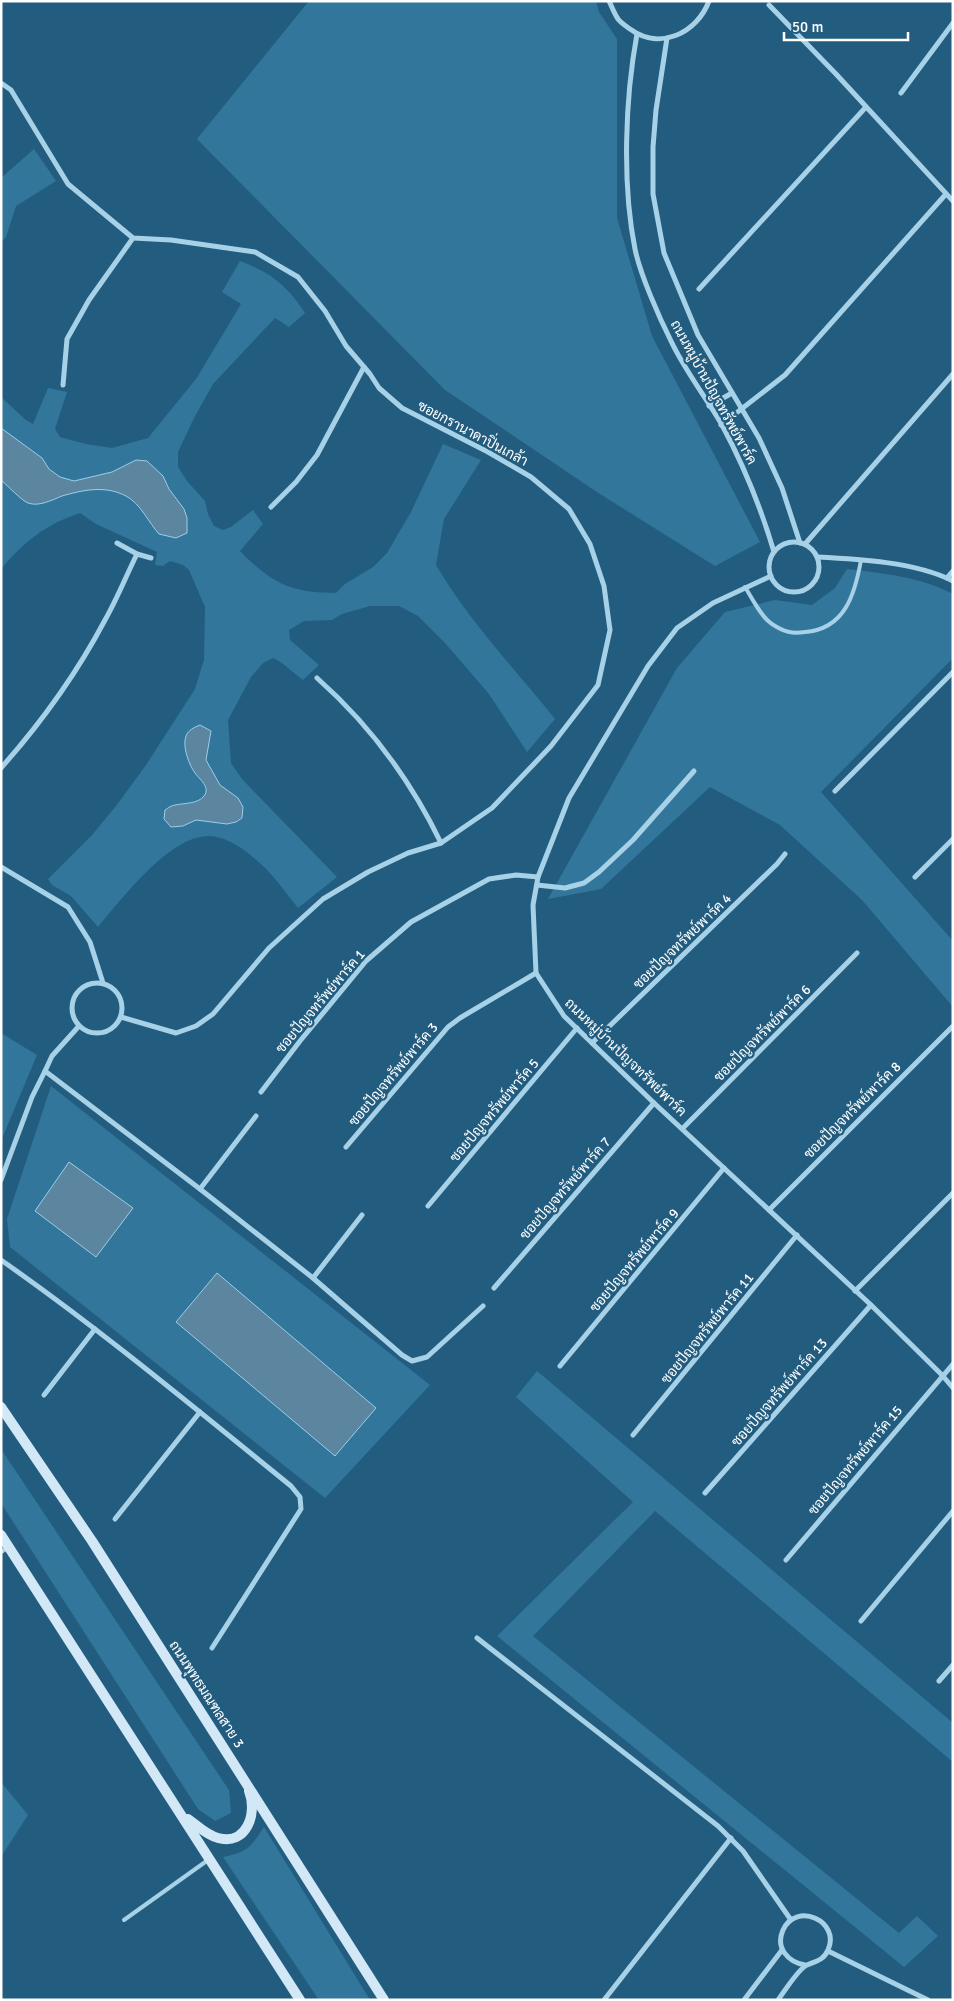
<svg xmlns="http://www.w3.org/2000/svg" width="954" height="2001" font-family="Signika,Sarabun,sans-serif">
  <rect width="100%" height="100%" fill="#225d80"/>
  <g fill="#32769c">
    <path d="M309 1H596L599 12 617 39V218L652 336 760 542 715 566 600 494 445 390 197 139Z"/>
    <path d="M34 149 56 181 16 206 6 237 1 243V178Z"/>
    <path d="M240 261C270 272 288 286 305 313L289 327 275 318 213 384 194 418 178 452V467L187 481 205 501 208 514 214 526 223 530 231 527 253 510 263 524 240 551C271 583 291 593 336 593L345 584 373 567 387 553 411 512 443 444 481 460 444 519 436 565C469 621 515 669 555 719L527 752 489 694 445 643 418 616 399 606H370L342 614 332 620 304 621 289 630 290 640 319 665 303 680C293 673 284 663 273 658L263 663 251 677 228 720 231 763 242 779 337 877 298 908C285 892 272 872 255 859 243 848 225 836 208 836 168 837 122 899 98 927L71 896 52 885 48 879 92 835 116 806 146 765 195 689 204 660 205 607 189 570 183 565 170 561 163 566 155 565 157 552 96 524 80 513C46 524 24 542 1 569V397L26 420 33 424 48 388 67 392 55 429 60 437 86 444 112 448 148 438 196 379 241 304 222 292Z"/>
    <path d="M847 569C882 573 921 577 953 594V658L821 792 953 941V1007L862 900 780 825 710 787 601 889 548 899 677 668 725 612 775 600 812 605 835 588Z"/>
    <path d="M1 1033 37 1055 1 1141Z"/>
    <path d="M51 1086 430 1385 325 1498 10 1247 7 1219Z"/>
    <path d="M537 1371 953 1723V1762L655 1511 533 1636 899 1933 917 1916 938 1936 904 1967 497 1636 633 1502 516 1397Z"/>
    <path d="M1 1449 229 1790 231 1813 215 1821 198 1809 1 1503Z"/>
    <path d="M1 1782 28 1815 1 1857Z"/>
    <path d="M264 1827 370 2000H319L223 1857C248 1852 250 1848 264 1827Z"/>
  </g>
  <g fill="#5c869f" stroke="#9bcee9">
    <path d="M1 428 42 458 49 469 60 477 74 481 112 472 136 460 147 461 163 476 169 489 184 509 187 518V533L176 538 159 534C149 523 140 503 126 496 105 485 83 490 62 496 52 500 39 507 28 503 21 500 8 486 1 480Z"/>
    <path d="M200 725 211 731 206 760 220 785 238 798 243 807 242 818 236 822 227 824 196 820 183 826 171 827 164 819 165 810C168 808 172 805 175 805 184 803 198 804 204 796 211 787 199 779 195 773 189 765 182 746 186 736 188 730 195 727 200 725Z"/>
    <path d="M69 1162 133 1208 96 1257 35 1211Z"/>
    <path d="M217 1273 376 1408 335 1456 176 1322Z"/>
  </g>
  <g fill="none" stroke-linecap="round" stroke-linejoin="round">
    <g stroke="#a7d1e7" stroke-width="4">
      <path d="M745 587C752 598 761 617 772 624 784 632 792 634 805 632 845 629 855 594 861 560"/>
      <path d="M1 1552 9 1547"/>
      <path d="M124 1920 208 1860"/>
    </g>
    <g stroke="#a7d1e7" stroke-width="5">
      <path d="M609 1C612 7 614 13 618 19 621 23 626 26 630 29 660 51 697 33 709 1"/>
      <path d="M769 5 836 74 953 201"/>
      <path d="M637 34C625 99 622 184 635 249 640 274 659 317 671 341 685 371 706 397 722 425 744 466 761 508 774 552"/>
      <path d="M667 38 656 110 653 147V194L664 253 698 335 759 438 782 488 800 543"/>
      <path d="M1 83 11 90 68 184 133 238 171 240 255 252 298 277 325 311 346 346 370 374 379 388 402 408 488 452 531 477 569 509 590 544 604 586 610 630 598 685 551 746 492 808 441 843 408 853 368 872 323 899 269 948 213 1014 196 1026 176 1033 121 1017"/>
      <path d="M901 93 953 23"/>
      <path d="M699 289 866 107"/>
      <path d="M63 385 67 339 89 300 133 238"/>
      <path d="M709 406 732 393"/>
      <path d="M721 425 785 375 946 194"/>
      <path d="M271 507 296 482 317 455 364 367"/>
      <circle cx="794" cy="567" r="25"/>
      <path d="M117 543 137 554 151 558"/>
      <path d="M805 544 953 374"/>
      <path d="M817 557C858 559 916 562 953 581"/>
      <path d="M771 576 713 603 677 628 648 666 569 798 538 877 533 905 536 973 564 1016 654 1103 871 1305 942 1375 953 1388"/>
      <path d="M947 578 953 571"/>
      <path d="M317 678C369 724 411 781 441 843"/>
      <path d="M1 768C41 723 77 673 105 620 117 599 126 576 137 554"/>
      <path d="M835 791 953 672"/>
      <path d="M1 867 68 907 90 942 103 983"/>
      <path d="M915 877 953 839"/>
      <path d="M537 885 565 888 584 883 599 872 633 840 694 771"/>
      <circle cx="97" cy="1008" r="25"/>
      <path d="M592 1043 777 864 785 854"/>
      <path d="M45 1071 200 1189 313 1278 402 1355 412 1361 427 1357 483 1306"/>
      <path d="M261 1092 300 1041 366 961 411 922 489 879 516 875 538 877"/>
      <path d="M683 1128 857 953"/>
      <path d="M346 1147 448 1027 460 1018 536 973"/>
      <path d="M1 1180 32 1097 45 1071 52 1056 79 1026"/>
      <path d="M200 1189 256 1116"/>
      <path d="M428 1206 577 1028"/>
      <path d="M769 1210 952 1027"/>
      <path d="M1 1260C101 1330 196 1409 291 1486L300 1497 301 1509 212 1648"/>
      <path d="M313 1278 362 1215"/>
      <path d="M494 1288 654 1103"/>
      <path d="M855 1291 953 1193"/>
      <path d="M560 1366 724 1168"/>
      <path d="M44 1395 95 1329"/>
      <path d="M633 1435 797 1235"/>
      <path d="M705 1493 871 1305"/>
      <path d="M115 1519 200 1412"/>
      <path d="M786 1560 953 1364"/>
      <path d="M861 1621 953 1511"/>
      <path d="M477 1638 718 1826 743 1851 791 1920"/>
      <path d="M939 1681 953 1665"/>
      <path d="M828 1951 928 2000"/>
      <path d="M604 2000 731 1838"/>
      <path d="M744 2000 782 1950"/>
      <path d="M778 2000C784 1992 799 1968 807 1965 816 1961 824 1960 828 1950 841 1921 796 1901 783 1930 775 1948 788 1962 805 1965"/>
    </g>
    <g stroke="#d2e8f6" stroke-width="10">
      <path d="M1 1407 92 1541 384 2000"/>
      <path d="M1 1535 300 2000"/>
      <path d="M188 1819C198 1826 206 1835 218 1838 246 1846 258 1814 249 1791"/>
    </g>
  </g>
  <g text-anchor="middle" stroke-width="4.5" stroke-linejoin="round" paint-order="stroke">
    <g font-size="14" fill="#fff" stroke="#225d80">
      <text transform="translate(714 392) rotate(61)" y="5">ถนนหมู่บ้านปัญจทรัพย์พาร์ค</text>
      <text transform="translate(473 433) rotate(28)" y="5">ซอยกรานาดาปิ่นเกล้า</text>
      <text transform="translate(682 941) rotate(-44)" y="5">ซอยปัญจทรัพย์พาร์ค 4</text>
      <text transform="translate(320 1001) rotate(-50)" y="5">ซอยปัญจทรัพย์พาร์ค 1</text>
      <text transform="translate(762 1033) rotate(-45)" y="5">ซอยปัญจทรัพย์พาร์ค 6</text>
      <text transform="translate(626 1057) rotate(44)" y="5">ถนนหมู่บ้านปัญจทรัพย์พาร์ค</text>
      <text transform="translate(393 1074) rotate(-50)" y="5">ซอยปัญจทรัพย์พาร์ค 3</text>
      <text transform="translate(494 1110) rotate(-50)" y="5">ซอยปัญจทรัพย์พาร์ค 5</text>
      <text transform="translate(852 1110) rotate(-45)" y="5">ซอยปัญจทรัพย์พาร์ค 8</text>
      <text transform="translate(565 1188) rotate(-49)" y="5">ซอยปัญจทรัพย์พาร์ค 7</text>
      <text transform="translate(634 1260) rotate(-50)" y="5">ซอยปัญจทรัพย์พาร์ค 9</text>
      <text transform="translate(707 1328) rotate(-51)" y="5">ซอยปัญจทรัพย์พาร์ค 11</text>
      <text transform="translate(779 1392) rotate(-49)" y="5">ซอยปัญจทรัพย์พาร์ค 13</text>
      <text transform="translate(855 1460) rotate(-50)" y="5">ซอยปัญจทรัพย์พาร์ค 15</text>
      <text transform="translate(207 1694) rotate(57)" y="5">ถนนพุทธมณฑลสาย 3</text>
    </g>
  </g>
  <rect width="954" height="2001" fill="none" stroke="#ffffff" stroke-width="5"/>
  <path d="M784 32v8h124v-8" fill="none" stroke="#ffffff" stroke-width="2.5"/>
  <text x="792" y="32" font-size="15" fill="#ffffff" stroke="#225d80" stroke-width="4" paint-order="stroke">50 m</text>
</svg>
